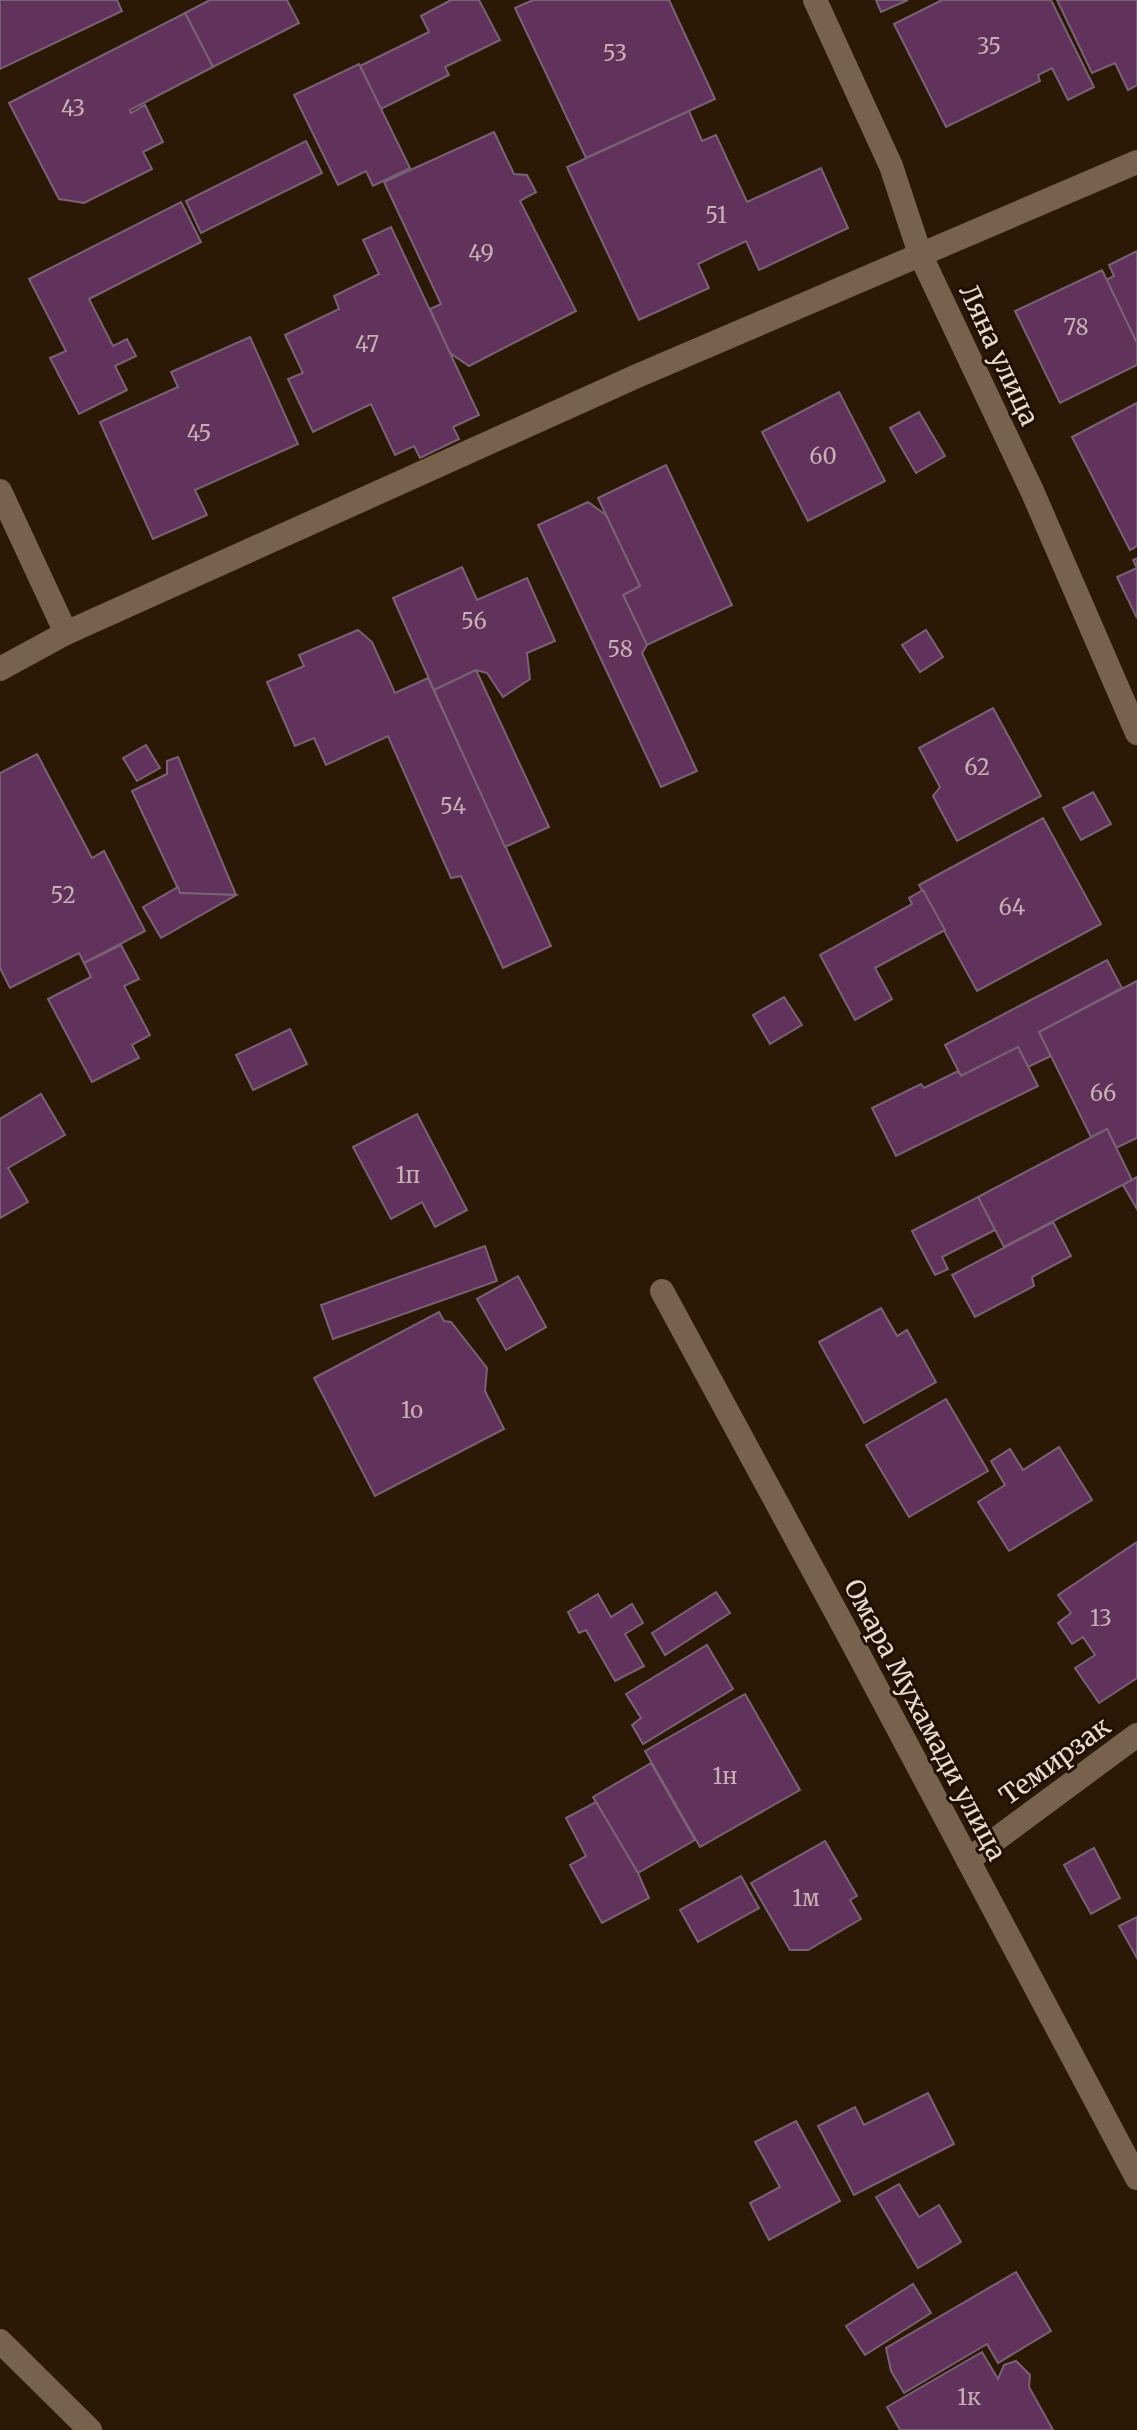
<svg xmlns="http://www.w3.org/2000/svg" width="1137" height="2430" font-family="Merriweather,serif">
  <rect width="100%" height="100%" fill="#2b1906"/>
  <g fill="#61325c" stroke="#796276" stroke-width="2">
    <path d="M0 0H117L122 11 0 69Z"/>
    <path d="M210 0H287L299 23 213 67 185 13Z"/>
    <path d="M451 0H479L500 40 445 67 449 75 381 109 360 66 429 32 421 16Z"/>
    <path d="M533 0H669L715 99 586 158 515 8Z"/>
    <path d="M876 0H908L881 12Z"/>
    <path d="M942 0H1051L1094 87 1068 100 1052 68 1038 75 1040 81 946 127 894 24Z"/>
    <path d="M1057 0H1137V85L1128 90 1115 63 1092 73Z"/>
    <path d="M185 13 213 67 130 110 131 113 145 105 163 142 143 152 152 169 84 203 59 199 9 103Z"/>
    <path d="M359 64 410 168 373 186 366 171 338 185 294 95Z"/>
    <path d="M689 111 702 141 716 135 747 202 821 168 848 228 759 270 746 241 698 264 709 288 639 320 567 167Z"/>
    <path d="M494 132 514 174 527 175 536 192 520 201 576 311 469 366 450 353 430 309 441 304 384 182Z"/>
    <path d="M306 141 322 173 201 233 186 201Z"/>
    <path d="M181 202 201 242 89 299 113 346 127 339 136 356 115 366 127 390 79 414 50 358 66 351 29 279Z"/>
    <path d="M391 227 479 415 453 427 459 439 420 458 414 446 395 455 371 404 313 432 288 379 303 373 285 335 339 309 334 296 379 274 363 240Z"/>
    <path d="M1137 251V343L1106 280 1114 276 1109 265Z"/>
    <path d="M1102 270 1137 343V365L1060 403 1015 311Z"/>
    <path d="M250 337 298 444 195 490 207 515 153 539 100 422 178 387 171 372Z"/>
    <path d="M839 392 885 481 808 521 762 432Z"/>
    <path d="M1137 403V546L1130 550 1072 437Z"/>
    <path d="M919 412 945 456 916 473 890 428Z"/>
    <path d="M666 465 732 605 647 645 623 595 640 586 598 498Z"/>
    <path d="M588 502 606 515 640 586 623 595 647 645 642 653 697 771 661 787 538 525Z"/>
    <path d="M1137 558V618L1117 577 1137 568 1133 560Z"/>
    <path d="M462 567 477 600 527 578 555 641 527 653 530 679 503 697 487 673 476 670 434 690 393 598Z"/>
    <path d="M358 630 372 642 395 693 428 678 551 946 503 968 461 876 451 878 388 736 326 765 314 738 295 746 267 682 304 666 299 655Z"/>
    <path d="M926 630 943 657 920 672 902 645Z"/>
    <path d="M476 670 549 827 505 847 434 690Z"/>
    <path d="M993 708 1041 796 957 841 933 796 940 787 919 748Z"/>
    <path d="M146 745 160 768 137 781 123 758Z"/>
    <path d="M37 754 92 858 104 851 145 931 84 963 79 953 10 988 0 968V773Z"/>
    <path d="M178 757 236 895 180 893 132 791 167 774V761Z"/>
    <path d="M1093 792 1111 824 1081 840 1063 808Z"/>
    <path d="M1043 818 1101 924 977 991 919 885Z"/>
    <path d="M178 887 180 893 236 895 161 938 143 907Z"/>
    <path d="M923 890 945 930 875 968 892 999 855 1020 820 955 912 904 909 898Z"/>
    <path d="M121 945 139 979 124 986 150 1035 132 1045 139 1058 92 1082 48 999 91 977 84 963Z"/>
    <path d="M1107 960 1122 988 1039 1032 1051 1056 1028 1067 1018 1047 961 1076 945 1045Z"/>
    <path d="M1137 981V1138L1116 1148 1107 1129 1091 1137 1039 1032Z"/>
    <path d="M784 997 802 1025 770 1044 753 1015Z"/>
    <path d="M290 1029 307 1064 253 1090 236 1055Z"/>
    <path d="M1018 1047 1038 1086 896 1156 872 1108 921 1084 924 1088 958 1071 961 1076Z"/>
    <path d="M41 1094 65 1135 8 1168 28 1202 0 1218V1119Z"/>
    <path d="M417 1114 467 1210 435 1227 422 1202 391 1219 353 1147Z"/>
    <path d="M1107 1129 1132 1180 1004 1247 978 1197Z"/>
    <path d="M1137 1177V1209L1123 1185Z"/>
    <path d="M978 1197 995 1230 942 1257 948 1269 935 1275 912 1231Z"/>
    <path d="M1053 1222 1071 1256 1032 1277 1034 1286 975 1317 952 1275Z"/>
    <path d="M485 1246 497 1281 333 1339 321 1305Z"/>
    <path d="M518 1276 546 1327 506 1350 477 1299Z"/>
    <path d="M881 1308 897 1336 907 1330 936 1382 864 1423 819 1342Z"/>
    <path d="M439 1312 444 1321 451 1322 487 1368 485 1391 504 1429 375 1496 314 1378Z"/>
    <path d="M946 1399 988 1471 909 1517 866 1445Z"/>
    <path d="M1059 1447 1092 1500 1009 1551 978 1502 1005 1485 991 1461 1010 1449 1023 1470Z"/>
    <path d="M1137 1542V1678L1099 1703 1075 1668 1095 1655 1083 1637 1072 1644 1058 1623 1071 1613 1058 1595Z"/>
    <path d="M716 1592 730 1613 665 1655 652 1633Z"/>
    <path d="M598 1594 611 1617 632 1604 643 1623 625 1634 644 1666 615 1681 586 1630 579 1633 568 1612Z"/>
    <path d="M707 1645 733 1689 643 1744 632 1725 641 1718 626 1694Z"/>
    <path d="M745 1694 800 1790 700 1847 645 1751Z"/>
    <path d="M651 1763 695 1840 638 1873 593 1797Z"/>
    <path d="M596 1802 638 1873 649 1898 602 1923 570 1865 586 1856 566 1818Z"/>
    <path d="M825 1841 857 1896 850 1900 861 1919 808 1950H790L751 1883Z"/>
    <path d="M1094 1848 1120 1898 1091 1914 1064 1865Z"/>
    <path d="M741 1876 759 1908 698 1942 680 1910Z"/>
    <path d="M1137 1917V1958L1119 1926Z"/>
    <path d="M928 2093 954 2144 854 2195 818 2126 855 2107 864 2125Z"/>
    <path d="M796 2121 840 2201 769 2240 750 2203 780 2187 755 2142Z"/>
    <path d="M899 2184 919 2217 939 2205 961 2242 918 2268 876 2197Z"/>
    <path d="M1016 2272 1051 2331 998 2363 987 2344 904 2393 891 2371 886 2348Z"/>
    <path d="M913 2284 931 2313 865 2355 846 2326Z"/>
    <path d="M982 2352 998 2379 1004 2365 1016 2361 1030 2375 1029 2387 1053 2430H900L887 2407Z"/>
  </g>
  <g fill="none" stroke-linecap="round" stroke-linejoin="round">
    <g stroke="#78624d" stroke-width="24">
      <path d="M815 0 891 166 920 254 1033 493 1137 733"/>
      <path d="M0 491 66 633"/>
      <path d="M0 669 66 633 637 376 1137 162"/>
      <path d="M662 1291 850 1638 1137 2178"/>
      <path d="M968 1860 1137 1735"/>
      <path d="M0 2341 90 2430"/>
    </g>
  </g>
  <g text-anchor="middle" stroke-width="6" stroke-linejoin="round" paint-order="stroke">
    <g font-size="22" fill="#c6b0b2">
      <text x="989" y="54">35</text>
      <text x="615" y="61">53</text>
      <text x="73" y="116">43</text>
      <text x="716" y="223">51</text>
      <text x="481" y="261">49</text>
      <text x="1076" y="335">78</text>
      <text x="367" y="352">47</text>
      <text x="199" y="441">45</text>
      <text x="823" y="464">60</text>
      <text x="474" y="629">56</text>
      <text x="620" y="657">58</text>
      <text x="977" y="775">62</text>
      <text x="453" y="814">54</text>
      <text x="63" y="903">52</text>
      <text x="1012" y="915">64</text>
      <text x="1103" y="1101">66</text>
      <text x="408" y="1183">1п</text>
      <text x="412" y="1418">1о</text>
      <text x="1101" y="1626">13</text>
      <text x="725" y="1784">1н</text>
      <text x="806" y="1906">1м</text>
      <text x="969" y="2405">1к</text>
    </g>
    <g font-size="26" fill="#e7dacf" stroke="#211000">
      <text transform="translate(999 355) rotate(65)" y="9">Ляна улица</text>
      <text transform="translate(925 1720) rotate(62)" y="9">Омара Мухамади улица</text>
      <text transform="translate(1055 1761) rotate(-36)" y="9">Темирзак</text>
    </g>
  </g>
</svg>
